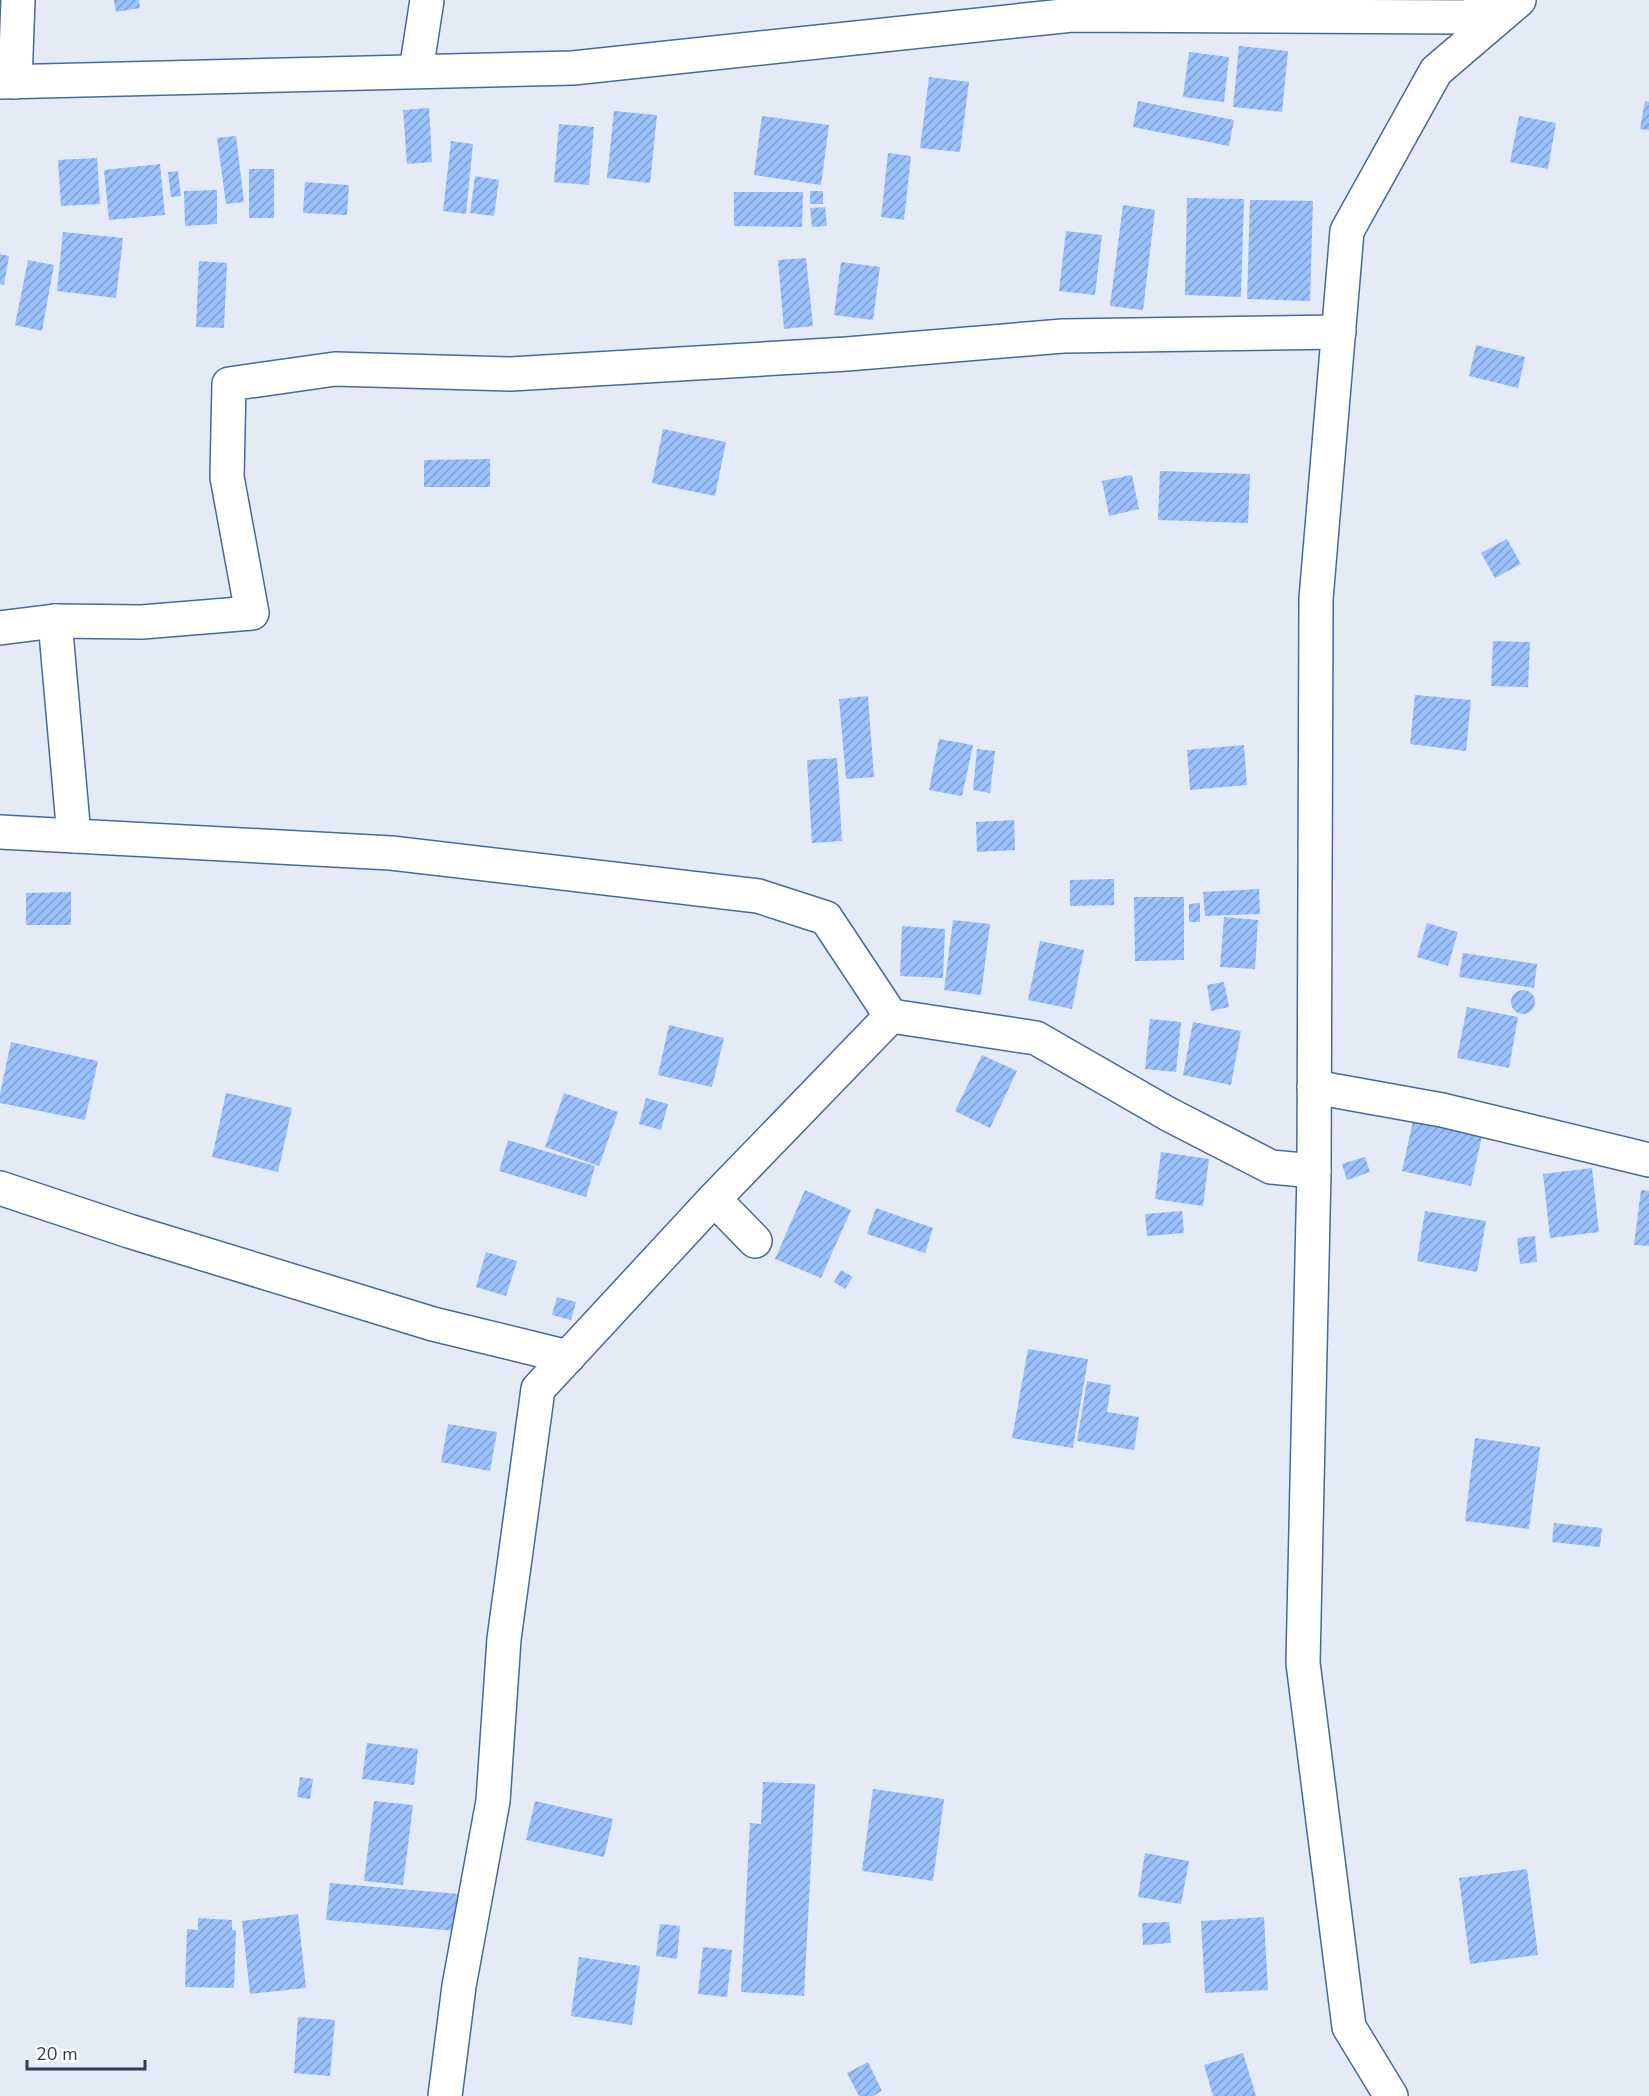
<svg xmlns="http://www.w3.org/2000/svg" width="1649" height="2096" font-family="'Nunito Sans',sans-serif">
  <defs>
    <pattern id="building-hatch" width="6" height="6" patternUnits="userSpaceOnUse" patternTransform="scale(1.5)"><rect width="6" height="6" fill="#9ac1fc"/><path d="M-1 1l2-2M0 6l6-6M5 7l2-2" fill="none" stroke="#7e9ecf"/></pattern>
  </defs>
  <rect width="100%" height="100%" fill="#e4ebf7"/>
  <g fill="url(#building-hatch)">
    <path d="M114 0H139L140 8 116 12Z"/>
    <path d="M1239 46 1288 51 1282 112 1233 107Z"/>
    <path d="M1189 52 1229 57 1224 102 1183 97Z"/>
    <path d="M929 77 969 82 960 152 920 148Z"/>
    <path d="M1138 101 1234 120 1229 146 1133 127Z"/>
    <path d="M1645 101 1649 102V130L1640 129Z"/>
    <path d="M429 108 432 162 407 164 403 110Z"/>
    <path d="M614 111 657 115 650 183 607 178Z"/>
    <path d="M762 116 829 125 821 185 754 175Z"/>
    <path d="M1519 116 1556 123 1548 169 1510 162Z"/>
    <path d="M559 124 594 127 589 185 554 182Z"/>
    <path d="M236 136 244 202 226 204 217 138Z"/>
    <path d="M451 141 473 144 466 214 443 211Z"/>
    <path d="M888 153 911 156 904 220 881 217Z"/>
    <path d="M97 158 100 204 61 206 58 160Z"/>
    <path d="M160 164 165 215 109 220 104 170Z"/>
    <rect x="249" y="169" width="25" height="49"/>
    <path d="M178 171 181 196 171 197 168 172Z"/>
    <path d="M475 176 499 180 494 216 470 213Z"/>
    <path d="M305 182 349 185 347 215 303 213Z"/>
    <path d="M217 190V224L185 226 184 191Z"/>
    <rect x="810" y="191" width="13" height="13"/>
    <path d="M734 192H803L802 227 734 226Z"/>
    <path d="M1187 198 1244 199 1241 297 1185 295Z"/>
    <path d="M1250 200 1313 201 1310 301 1247 299Z"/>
    <path d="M1123 205 1155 210 1143 310 1110 306Z"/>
    <path d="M825 207 827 226 812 227 810 208Z"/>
    <path d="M1066 231 1102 235 1095 295 1059 291Z"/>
    <path d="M63 232 123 238 116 298 57 291Z"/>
    <path d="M0 254 9 256 4 285 0 284Z"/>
    <path d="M806 258 813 326 784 329 778 260Z"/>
    <path d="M28 260 54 265 42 331 15 325Z"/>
    <path d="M199 261 227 263 224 328 196 327Z"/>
    <path d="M841 262 880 267 873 320 834 315Z"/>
    <path d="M1476 345 1525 357 1518 388 1469 376Z"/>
    <path d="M663 429 726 442 715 496 652 483Z"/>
    <path d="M490 459V487H424V460Z"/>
    <path d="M1160 471 1250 474 1248 523 1158 520Z"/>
    <path d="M1132 475 1139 509 1109 516 1102 481Z"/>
    <path d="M1507 539 1521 564 1495 578 1481 553Z"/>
    <path d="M1493 641 1530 642 1528 687 1491 686Z"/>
    <path d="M1415 695 1471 700 1466 751 1410 744Z"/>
    <path d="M868 696 874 777 846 779 839 699Z"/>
    <path d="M939 739 973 745 962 796 929 790Z"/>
    <path d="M1244 745 1247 785 1190 790 1187 750Z"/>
    <path d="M977 749 995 751 990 793 973 790Z"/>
    <path d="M837 758 842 841 812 843 807 760Z"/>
    <path d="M1014 820 1015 850 977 852 976 822Z"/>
    <path d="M1114 879V905L1070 906V880Z"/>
    <path d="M1259 889 1260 914 1205 916 1203 892Z"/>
    <path d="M71 892V925H26V893Z"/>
    <path d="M1134 897H1184V960L1135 961Z"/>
    <path d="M1200 903V922H1189V904Z"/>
    <path d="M1224 917 1258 920 1255 969 1220 967Z"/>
    <path d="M953 920 990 924 981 995 944 990Z"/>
    <path d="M1427 923 1458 932 1448 966 1417 957Z"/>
    <path d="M902 926 945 929 943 978 900 976Z"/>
    <path d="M1040 941 1084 950 1072 1009 1028 1000Z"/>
    <path d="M1463 953 1537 964 1534 988 1459 977Z"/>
    <path d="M1224 982 1229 1007 1211 1011 1207 985Z"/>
    <circle cx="1523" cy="1002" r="12"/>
    <path d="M1467 1007 1518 1017 1509 1068 1457 1058Z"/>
    <path d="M1150 1019 1181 1022 1176 1072 1145 1069Z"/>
    <path d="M1193 1022 1241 1031 1231 1085 1183 1075Z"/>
    <path d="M669 1025 724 1038 712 1087 658 1075Z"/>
    <path d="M11 1042 98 1061 85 1120 0 1103V1094Z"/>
    <path d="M982 1055 1017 1071 990 1128 955 1111Z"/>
    <path d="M226 1093 292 1108 278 1172 212 1157Z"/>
    <path d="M564 1093 618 1112 599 1166 545 1147Z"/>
    <path d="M646 1098 668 1104 661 1130 639 1124Z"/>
    <path d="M1413 1121 1482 1136 1471 1186 1402 1171Z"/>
    <path d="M508 1140 595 1166 586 1197 499 1171Z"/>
    <path d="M1161 1152 1209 1159 1203 1206 1155 1199Z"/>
    <path d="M1365 1157 1370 1172 1347 1180 1342 1164Z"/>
    <path d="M1592 1168 1599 1232 1550 1238 1543 1174Z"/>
    <path d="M805 1190 851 1210 821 1278 775 1259Z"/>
    <path d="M1641 1190 1649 1191V1246L1634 1245Z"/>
    <path d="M876 1208 933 1228 925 1253 867 1234Z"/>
    <path d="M1182 1211 1184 1233 1147 1236 1145 1214Z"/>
    <path d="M1425 1211 1486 1221 1477 1272 1417 1261Z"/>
    <path d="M1535 1236 1537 1262 1520 1264 1517 1238Z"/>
    <path d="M486 1252 517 1261 506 1296 476 1287Z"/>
    <path d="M841 1270 853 1277 845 1289 834 1282Z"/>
    <path d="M557 1297 576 1302 571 1320 552 1315Z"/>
    <path d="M1028 1349 1088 1359 1073 1448 1012 1438Z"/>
    <path d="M1087 1381 1111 1385 1107 1412 1139 1417 1134 1450 1077 1441Z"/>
    <path d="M448 1424 497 1432 490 1471 441 1462Z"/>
    <path d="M1475 1438 1540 1447 1529 1529 1465 1521Z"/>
    <path d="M1554 1523 1602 1528 1600 1547 1552 1542Z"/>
    <path d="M367 1743 418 1749 414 1785 362 1779Z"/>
    <path d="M300 1777 313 1779 310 1799 297 1797Z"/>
    <path d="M763 1782 815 1784 804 1996 741 1992 750 1823 761 1824Z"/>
    <path d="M873 1789 944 1799 933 1881 862 1871Z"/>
    <path d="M374 1801 413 1805 403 1885 364 1881Z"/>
    <path d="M535 1801 613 1819 604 1857 526 1840Z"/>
    <path d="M1145 1853 1189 1861 1181 1904 1138 1897Z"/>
    <path d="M1527 1869 1538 1955 1470 1964 1459 1878Z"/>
    <path d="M330 1883 459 1894 456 1931 326 1920Z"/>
    <path d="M298 1914 306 1988 250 1994 242 1921Z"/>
    <path d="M1264 1917 1268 1990 1205 1993 1201 1921Z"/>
    <path d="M198 1918 232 1920V1930H236L234 1988 185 1987 187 1929 198 1930Z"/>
    <path d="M1169 1922 1171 1943 1143 1945 1142 1923Z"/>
    <path d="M660 1924 680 1926 677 1959 656 1956Z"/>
    <path d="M703 1947 732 1950 727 1997 698 1994Z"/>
    <path d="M579 1957 640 1966 632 2025 571 2016Z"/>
    <path d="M298 2017 335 2020 330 2076 294 2073Z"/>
    <path d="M1243 2053 1256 2096H1213L1204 2065Z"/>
    <path d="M868 2062 882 2091 873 2096H859L847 2073Z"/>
  </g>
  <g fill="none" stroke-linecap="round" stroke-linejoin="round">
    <defs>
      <g id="minor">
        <path d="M416 71 427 0"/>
        <path d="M0 82 573 68 1072 15 1467 17 1502 0"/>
        <path d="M15 82 18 0"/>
        <path d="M0 628 55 621"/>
        <path d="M0 832 391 853 758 896 826 918 891 1016"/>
        <path d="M74 836 55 621 142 622 252 613 227 477 229 384 335 369 511 374 847 354 1063 336 1339 332"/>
        <path d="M1314 1087 1442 1110 1649 1160"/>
        <path d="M0 1188 129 1231 433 1324 568 1357"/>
        <path d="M714 1199 891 1016 1036 1038 1168 1114 1271 1167 1314 1171"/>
        <path d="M445 2096 459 1986 493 1801 504 1639 538 1389 714 1199 755 1241"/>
        <path d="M1391 2096 1349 2027 1303 1663 1314 1171 1316 599 1347 231 1436 71 1519 0"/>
      </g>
    </defs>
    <use href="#minor" stroke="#48699a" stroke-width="36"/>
    <use href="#minor" stroke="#fff" stroke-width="33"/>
  </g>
  <path d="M27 2060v9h118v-9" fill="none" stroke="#2e3d54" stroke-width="3"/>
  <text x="36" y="2060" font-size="18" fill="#2e3d54" stroke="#ffffff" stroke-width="4.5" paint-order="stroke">20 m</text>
</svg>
